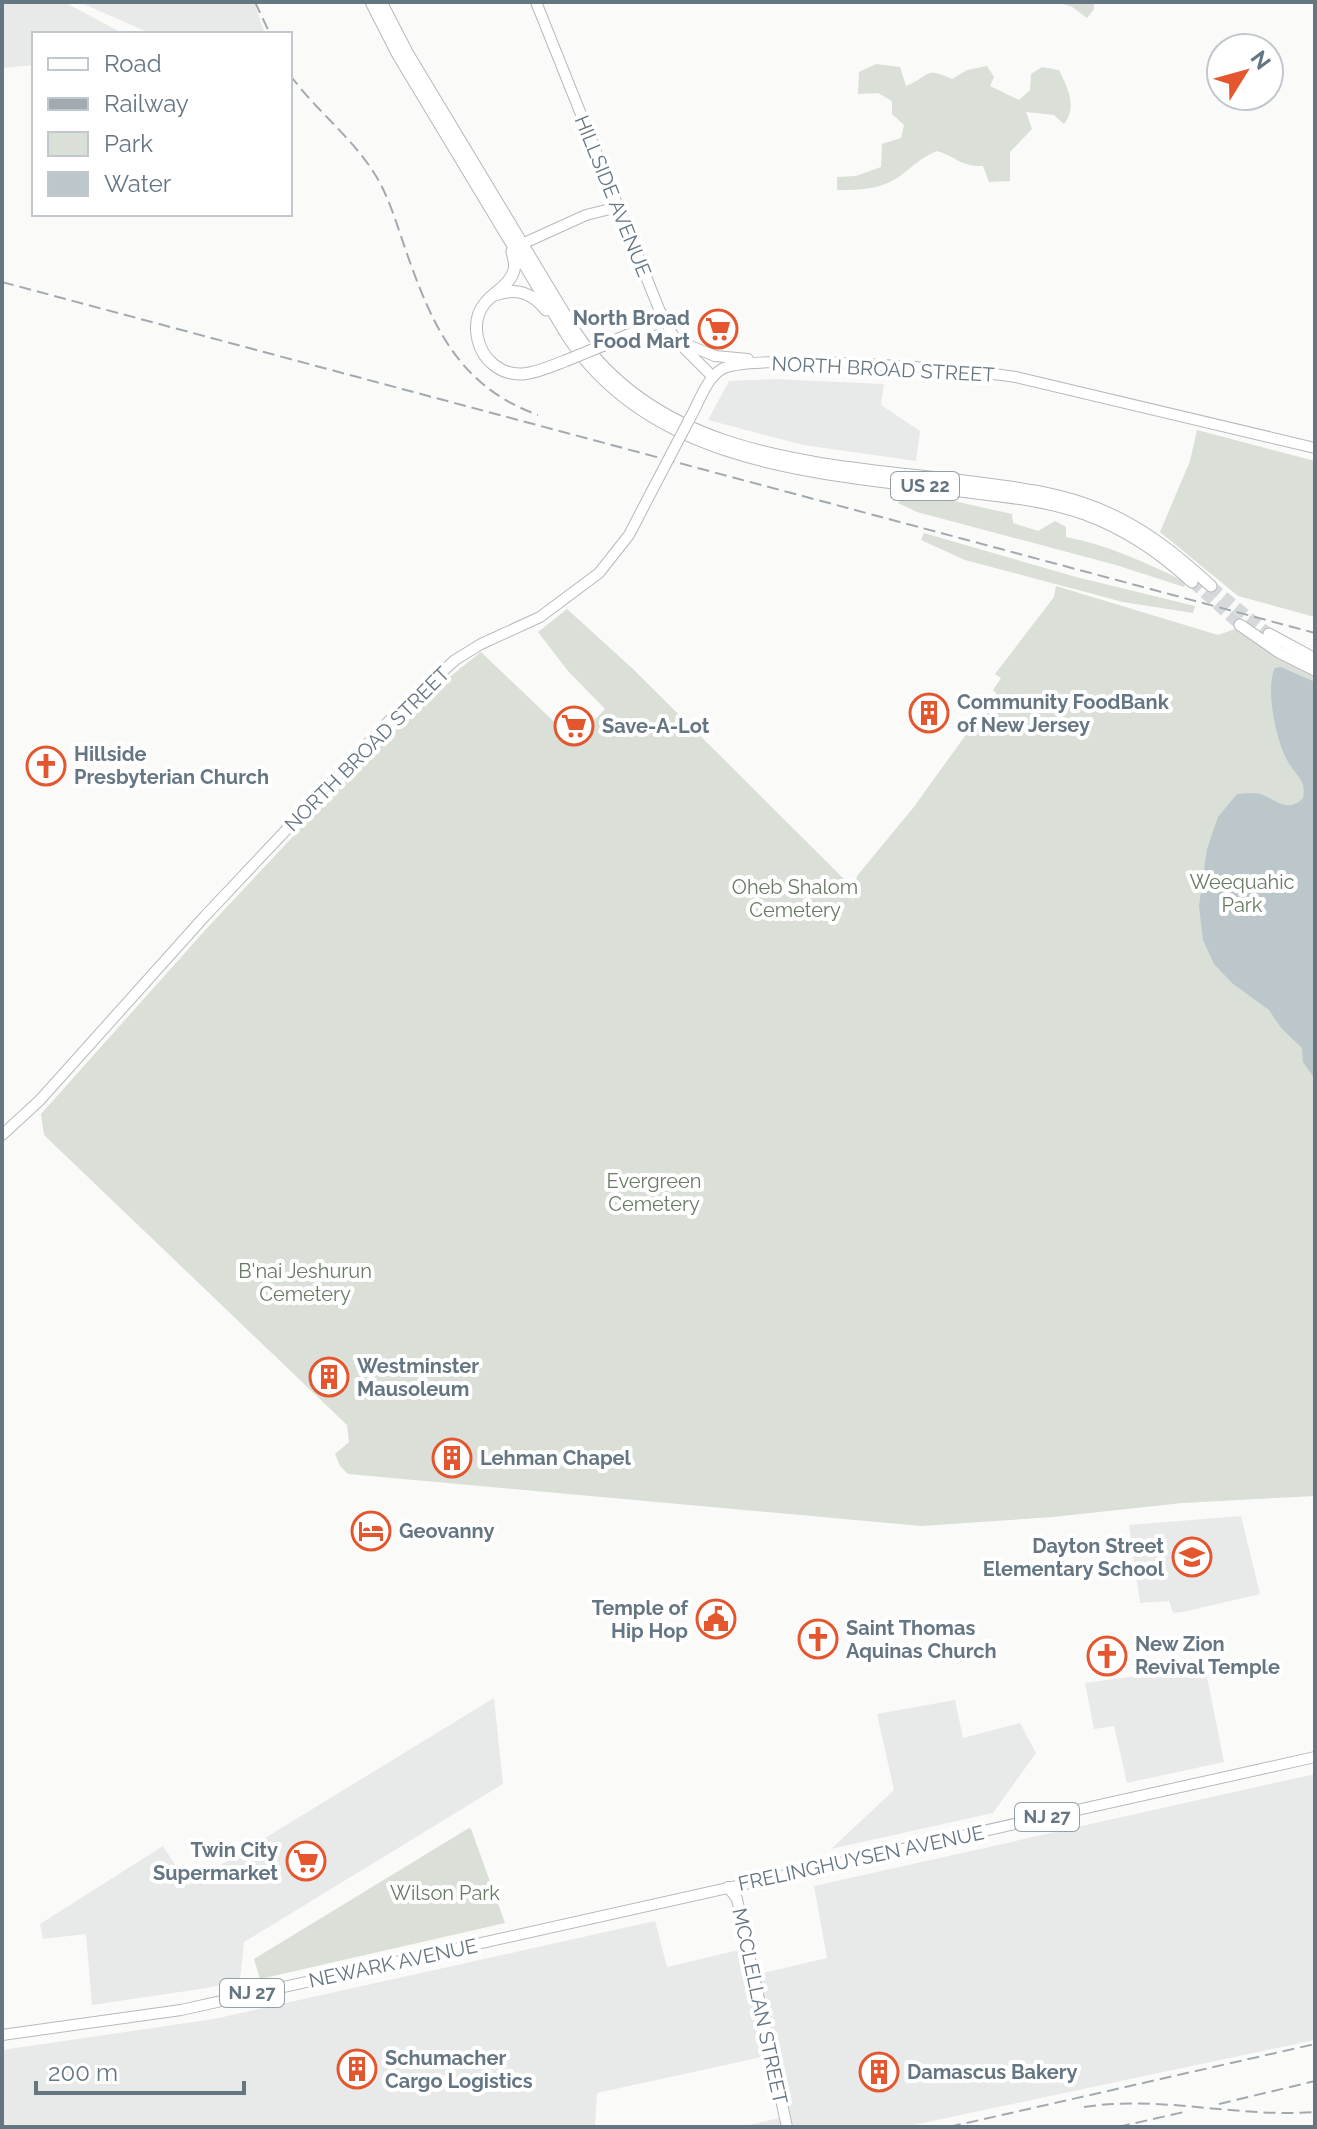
<svg xmlns="http://www.w3.org/2000/svg" width="1317" height="2129" font-family="Raleway,sans-serif">
  <rect width="100%" height="100%" fill="#fafaf8"/>
  <g fill="#e8e9e9">
    <path d="M2 2H64L124 34H34V65L2 68Z"/>
    <path d="M79 2H254L265 34H152Z"/>
    <path d="M773 379 884 384 881 405 920 431 916 461 803 445 708 420 729 381Z"/>
    <path d="M1241 1516 1260 1594 1183 1612 1173 1613 1169 1601 1140 1603 1129 1525Z"/>
    <path d="M1205 1667 1224 1762 1127 1783 1114 1726 1094 1729 1085 1683Z"/>
    <path d="M494 1698 503 1784 244 1942 240 1980 207 1988 92 2005 86 1934 43 1939 40 1924 163 1846 188 1885Z"/>
    <path d="M955 1700 963 1738 1020 1723 1036 1753 993 1813 831 1849 894 1790 877 1714Z"/>
    <path d="M1315 1774V2040L904 2127H741L787 2116 775 2054 597 2093 595 2126 2 2127V2050L214 2019 655 1921 667 1967 747 1948 755 1975 827 1958 814 1886Z"/>
  </g>
  <g fill="#dadfd7">
    <path d="M1055 2H1094V9L1087 18 1071 6Z"/>
    <path d="M876 64 900 67 906 86C931 76 923 66 952 79L967 70 987 66 994 77 990 86 1019 100 1030 90 1031 74 1042 67 1059 70C1067 87 1078 106 1064 124L1054 115 1026 112 1032 129 1010 152V181L989 182 983 166C959 166 959 158 937 151 920 158 914 166 900 176 880 190 860 190 837 190V177L856 176 881 167 882 144 901 138 904 125 892 114V101L878 93 858 94 859 72Z"/>
    <path d="M1197 430 1315 461V617L1238 596 1160 532 1190 461Z"/>
    <path d="M904 493 940 498 1012 514 1013 523 1038 531 1055 521 1066 527V537C1109 545 1146 563 1186 582L1184 587 1116 565 917 512 898 503Z"/>
    <path d="M924 533 1076 577 1195 606 1193 613 1123 602 965 560 921 540Z"/>
    <path d="M1056 586 1218 635 1235 629 1282 660 1315 676V1496L1182 1503 1053 1517 921 1526 348 1474 340 1466 335 1454 349 1442 347 1425 44 1135 41 1114 208 927 397 726 442 683 481 652 574 741 605 709 568 671 538 632 567 609 633 669 849 884 853 901 857 876 913 808 996 693 993 690 1001 678 995 674 1054 597Z"/>
    <path d="M469 1828 471 1829 505 1923 260 1979 254 1959Z"/>
  </g>
  <path fill="#bbc7cb" d="M1281 667 1315 682V1079L1303 1062 1302 1048 1281 1028 1269 1010 1232 983 1214 964 1203 940 1199 906 1207 849 1218 817 1237 794C1245 794 1256 792 1263 795 1277 801 1290 813 1303 798 1307 780 1295 775 1287 760 1276 740 1265 688 1275 668Z"/>
  <g fill="none" stroke-linecap="round" stroke-linejoin="round">
    <g stroke="#d5d9db" stroke-width="11" stroke-dasharray="11 5.5" stroke-linecap="butt">
      <path d="M1192 582 1240 625"/>
      <path d="M1211 586 1269 634"/>
    </g>
    <defs>
      <g id="major">
        <path d="M536 2 659 309 675 339 713 377"/>
        <path d="M522 244 586 215 618 207"/>
        <path d="M683 343 715 356 748 359"/>
        <path d="M689 420C698 405 706 378 722 369 751 352 974 370 1016 377L1315 448"/>
        <path d="M2 1135 40 1100 205 916 389 721 455 660 481 644 540 617 599 573 629 535 656 483"/>
        <path d="M728 1887 737 1899 787 2127"/>
        <path d="M2 2035 181 2010 1315 1757"/>
      </g>
      <g id="highway">
        <path d="M371 2 398 55 568 337C654 466 820 473 960 491 1002 496 1045 500 1085 514 1126 529 1160 552 1192 582"/>
        <path d="M381 2 408 54 576 333C665 463 830 464 972 482 1010 487 1048 491 1085 504 1135 521 1173 551 1211 586"/>
        <path d="M512 251C513 258 516 264 514 270 511 284 494 292 485 303 470 321 476 351 494 365 517 383 541 370 565 361"/>
        <path d="M495 295C517 287 532 293 546 310"/>
        <path d="M604 345 664 320"/>
        <path d="M1240 625 1279 652 1315 670"/>
        <path d="M1269 634 1315 659"/>
      </g>
    </defs>
    <use href="#major" stroke="#b5babe" stroke-width="12"/>
    <use href="#highway" stroke="#b4b9bd" stroke-width="13"/>
    <use href="#major" stroke="#fff" stroke-width="10"/>
    <use href="#highway" stroke="#fff" stroke-width="11"/>
    <g stroke="#a2aab0" stroke-width="2" stroke-dasharray="12 6" stroke-linecap="butt">
      <path d="M255 2 270 34"/>
      <path d="M290 75C317 112 358 142 380 183 391 204 398 228 406 251 432 325 458 386 538 415"/>
      <path d="M2 282 1315 633"/>
      <path d="M1219 2104 1315 2081"/>
      <path d="M1084 2107C1161 2095 1238 2118 1315 2112"/>
      <path d="M949 2127 1315 2044"/>
      <path d="M1118 2127 1184 2112"/>
    </g>
    <defs>
      <path id="major-bridge" d="M656 483 689 420"/>
      <path id="highway-bridge" d="M565 361 604 345"/>
    </defs>
    <use href="#major-bridge" stroke="#b5babe" stroke-width="12" stroke-linecap="butt"/>
    <use href="#highway-bridge" stroke="#b4b9bd" stroke-width="13" stroke-linecap="butt"/>
    <use href="#major-bridge" stroke="#fff" stroke-width="10"/>
    <use href="#highway-bridge" stroke="#fff" stroke-width="11"/>
  </g>
  <defs>
    <symbol id="supermarket-ring" viewBox="-11 -11 22 22"><circle r="9.5" fill="#fff" stroke="#e4572e" stroke-width="1.5"/><path d="M-6-5.5h2.5l.6 2H6L4.5 2H-2.5L-4.4-4H-6ZM-1.5 3.2a1.3 1.3 0 1 0 .1 0ZM3 3.2a1.3 1.3 0 1 0 .1 0Z" fill="#e4572e"/></symbol>
    <symbol id="building-ring" viewBox="-11 -11 22 22"><circle r="9.5" fill="#fff" stroke="#e4572e" stroke-width="1.5"/><path d="M-4-6H4V6H1V3H-1V6H-4ZM-2.5-4.3h1.7v1.8h-1.7ZM.8-4.3h1.7v1.8H.8ZM-2.5-1h1.7V.8h-1.7ZM.8-1h1.7V.8H.8Z" fill="#e4572e"/></symbol>
    <symbol id="church-ring" viewBox="-11 -11 22 22"><circle r="9.5" fill="#fff" stroke="#e4572e" stroke-width="1.5"/><path d="M-1.2-6h2.4v3.5h3.3v2.4h-3.3V6h-2.4V-.1h-3.3v-2.4h3.3Z" fill="#e4572e"/></symbol>
    <symbol id="hotel-ring" viewBox="-11 -11 22 22"><circle r="9.5" fill="#fff" stroke="#e4572e" stroke-width="1.5"/><path d="M-6-4.5h1.5V1H6V5H4.5V3h-9V5H-6ZM-4 0a1.8 1.8 0 1 1 3.6 0ZM.5 0V-2.5h3Q6-2.5 6 0Z" fill="#e4572e"/></symbol>
    <symbol id="school-ring" viewBox="-11 -11 22 22"><circle r="9.5" fill="#fff" stroke="#e4572e" stroke-width="1.5"/><path d="M0-5L7-2L0 1L-7-2ZM-4 1L0 2.5L4 1V4Q0 6-4 4Z" fill="#e4572e"/></symbol>
    <symbol id="civic-ring" viewBox="-11 -11 22 22"><circle r="9.5" fill="#fff" stroke="#e4572e" stroke-width="1.5"/><path d="M-.6-6.5H3V-4.5H.6V-3L4-1V1h2V6H-6V1h2V-1L-.6-3ZM-1.2 2.5V6h2.4V2.5Z" fill="#e4572e"/></symbol>
  </defs>
  <g fill-rule="evenodd">
    <use href="#supermarket-ring" x="696" y="307" width="44" height="44"/>
    <use href="#building-ring" x="907" y="691" width="44" height="44"/>
    <use href="#supermarket-ring" x="552" y="704" width="44" height="44"/>
    <use href="#church-ring" x="24" y="744" width="44" height="44"/>
    <use href="#building-ring" x="307" y="1355" width="44" height="44"/>
    <use href="#building-ring" x="430" y="1436" width="44" height="44"/>
    <use href="#hotel-ring" x="349" y="1509" width="44" height="44"/>
    <use href="#school-ring" x="1170" y="1535" width="44" height="44"/>
    <use href="#civic-ring" x="694" y="1597" width="44" height="44"/>
    <use href="#church-ring" x="796" y="1617" width="44" height="44"/>
    <use href="#church-ring" x="1085" y="1634" width="44" height="44"/>
    <use href="#supermarket-ring" x="284" y="1839" width="44" height="44"/>
    <use href="#building-ring" x="335" y="2047" width="44" height="44"/>
    <use href="#building-ring" x="857" y="2050" width="44" height="44"/>
  </g>
  <g text-anchor="middle" stroke-width="8" stroke-linejoin="round" paint-order="stroke">
    <g fill="#fff" stroke="#939fa8" stroke-width="2">
      <rect x="891" y="472" width="68" height="28" rx="6"/>
      <rect x="1015" y="1803" width="64" height="28" rx="6"/>
      <rect x="220" y="1979" width="64" height="28" rx="6"/>
    </g>
    <g font-size="18" font-weight="bold" fill="#657683">
      <text x="925" y="492">US 22</text>
      <text x="1047" y="1823">NJ 27</text>
      <text x="252" y="1999">NJ 27</text>
    </g>
    <g font-size="20" fill="#657683" stroke="#fff">
      <text transform="translate(613 196) rotate(68)" y="7">HILLSIDE AVENUE</text>
      <text transform="translate(883 369) rotate(3)" y="7">NORTH BROAD STREET</text>
      <text transform="translate(367 749) rotate(-45)" y="7">NORTH BROAD STREET</text>
      <text transform="translate(861 1858) rotate(-12)" y="7">FRELINGHUYSEN AVENUE</text>
      <text transform="translate(393 1963) rotate(-12)" y="7">NEWARK AVENUE</text>
      <text transform="translate(760 2006) rotate(78)" y="7">MCCLELLAN STREET</text>
    </g>
    <g font-size="20" font-weight="bold" fill="#657683" stroke="#fff" text-anchor="start">
      <text x="690" y="325" text-anchor="end">North Broad<tspan x="690" dy="23">Food Mart</tspan></text>
      <text x="957" y="709">Community FoodBank<tspan x="957" dy="23">of New Jersey</tspan></text>
      <text x="602" y="733">Save-A-Lot</text>
      <text x="74" y="761">Hillside<tspan x="74" dy="23">Presbyterian Church</tspan></text>
      <text x="357" y="1373">Westminster<tspan x="357" dy="23">Mausoleum</tspan></text>
      <text x="480" y="1465">Lehman Chapel</text>
      <text x="399" y="1538">Geovanny</text>
      <text x="1164" y="1553" text-anchor="end">Dayton Street<tspan x="1164" dy="23">Elementary School</tspan></text>
      <text x="688" y="1615" text-anchor="end">Temple of<tspan x="688" dy="23">Hip Hop</tspan></text>
      <text x="846" y="1635">Saint Thomas<tspan x="846" dy="23">Aquinas Church</tspan></text>
      <text x="1135" y="1651">New Zion<tspan x="1135" dy="23">Revival Temple</tspan></text>
      <text x="278" y="1857" text-anchor="end">Twin City<tspan x="278" dy="23">Supermarket</tspan></text>
      <text x="385" y="2065">Schumacher<tspan x="385" dy="23">Cargo Logistics</tspan></text>
      <text x="907" y="2079">Damascus Bakery</text>
    </g>
    <g font-size="20" fill="#687a64" stroke="#fff">
      <text x="1242" y="889">Weequahic<tspan x="1242" dy="23">Park</tspan></text>
      <text x="795" y="894">Oheb Shalom<tspan x="795" dy="23">Cemetery</tspan></text>
      <text x="654" y="1188">Evergreen<tspan x="654" dy="23">Cemetery</tspan></text>
      <text x="305" y="1278">B'nai Jeshurun<tspan x="305" dy="23">Cemetery</tspan></text>
      <text x="445" y="1900">Wilson Park</text>
    </g>
  </g>
  <rect width="1317" height="2129" fill="none" stroke="#657683" stroke-width="8"/>
  <rect x="32" y="32" width="260" height="184" fill="#ffffff" stroke="#c1c8cd" stroke-width="2"/>
  <rect x="48" y="58" width="40" height="12" fill="#ffffff" stroke="#c1c8cd" stroke-width="2"/>
  <text x="104" y="72" font-size="24" fill="#657683">Road</text>
  <rect x="48" y="98" width="40" height="12" fill="#a2aab0" stroke="#c1c8cd" stroke-width="2"/>
  <text x="104" y="112" font-size="24" fill="#657683">Railway</text>
  <rect x="48" y="132" width="40" height="24" fill="#dadfd7" stroke="#c1c8cd" stroke-width="2"/>
  <text x="104" y="152" font-size="24" fill="#657683">Park</text>
  <rect x="48" y="172" width="40" height="24" fill="#bbc7cb" stroke="#c1c8cd" stroke-width="2"/>
  <text x="104" y="192" font-size="24" fill="#657683">Water</text>
  <g transform="translate(1245 72) rotate(53)"><circle r="38" fill="#ffffff" stroke="#c1c8cd" stroke-width="2"/>
  <path d="M0-6L14 30L0 20L-14 30Z" fill="#e4572e"/>
  <text y="-12" font-size="22" font-weight="bold" text-anchor="middle" fill="#657683">N</text>
  </g>
  <path d="M36 2081v12h208v-12" fill="none" stroke="#657683" stroke-width="4"/>
  <text x="48" y="2081" font-size="24" fill="#657683" stroke="#ffffff" stroke-width="6" paint-order="stroke">200 m</text>
</svg>
